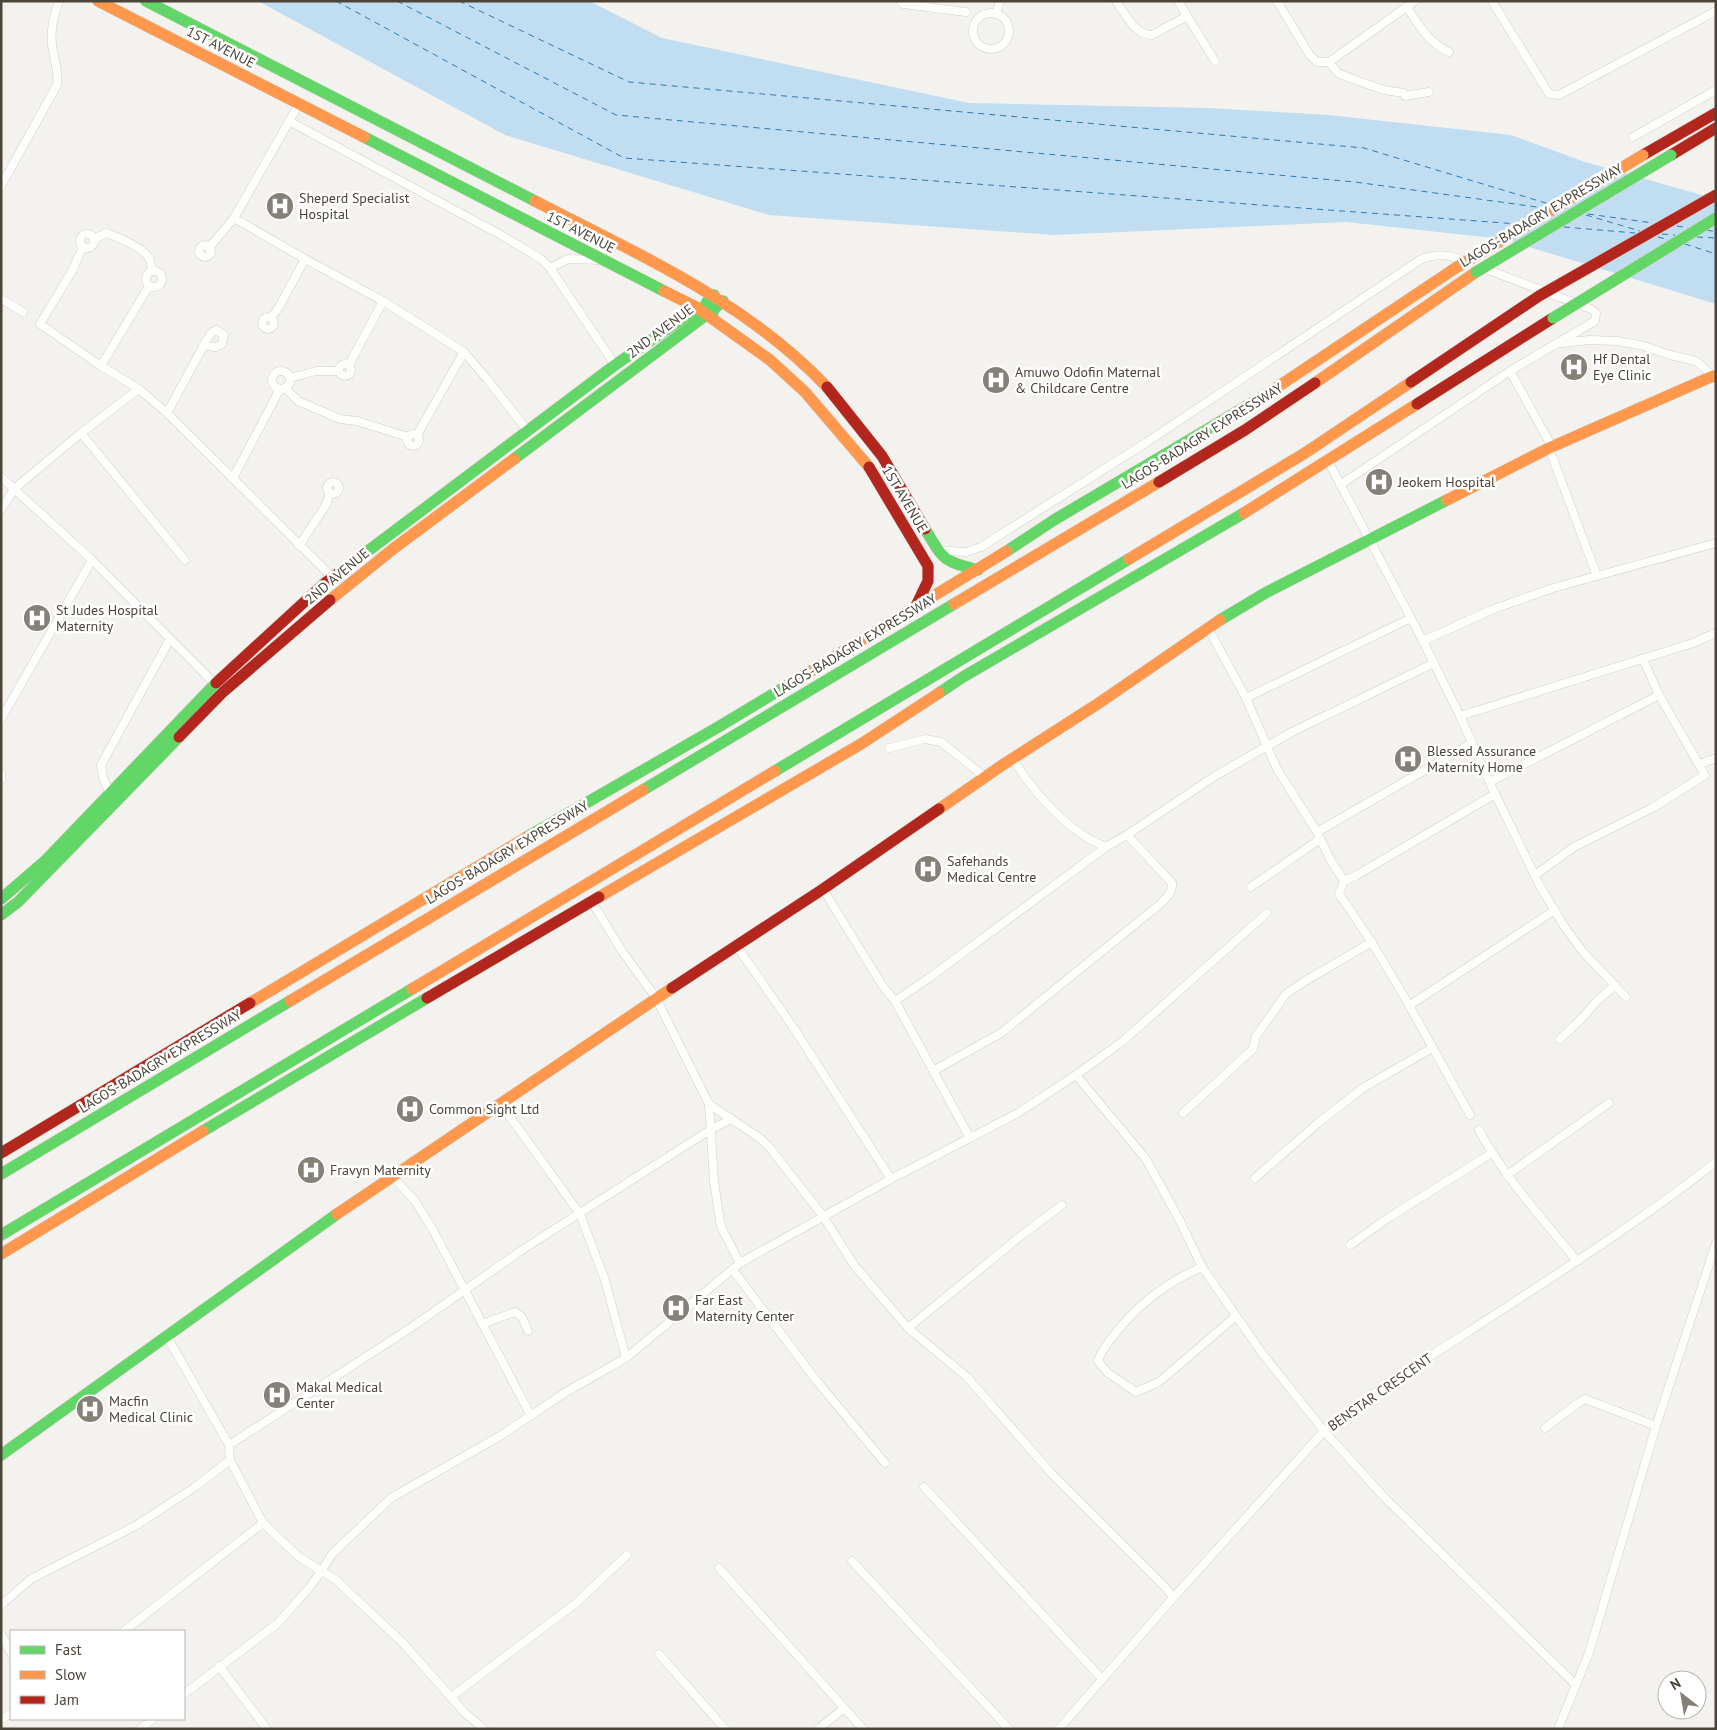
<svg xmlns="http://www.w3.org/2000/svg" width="1717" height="1730" font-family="'PT Sans',sans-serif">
  <rect width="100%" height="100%" fill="#f4f2ee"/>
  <path fill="#c0ddf1" d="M258 1H589L662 38 969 103 1209 108 1329 115 1511 135 1585 162 1716 199V304L1503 239 1346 222 1054 235 769 215 505 135Z"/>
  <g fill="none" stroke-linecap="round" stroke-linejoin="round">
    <g stroke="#2e7ab2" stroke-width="1" stroke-dasharray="6 5" stroke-linecap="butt">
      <path d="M336 1 624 158 1518 224"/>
      <path d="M397 1 616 115 1355 182 1544 208"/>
      <path d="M459 1 629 82 1364 148 1549 204"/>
      <path d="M1588 214 1653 223"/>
      <path d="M1586 215 1640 231"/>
      <path d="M1677 226 1688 228"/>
      <path d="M1564 227 1635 233"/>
      <path d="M1707 230 1716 232"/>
      <path d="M1662 234 1675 235"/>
      <path d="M1658 237 1669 240"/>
      <path d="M1697 237 1716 238"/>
      <path d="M1685 244 1716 254"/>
    </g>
    <defs>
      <g id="street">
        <path d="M901 1 903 4 966 12"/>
        <path d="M1116 1C1125 13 1135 36 1152 35L1187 16"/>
        <path d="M1178 1 1215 61"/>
        <path d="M1277 1 1309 54 1317 62H1329L1415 1"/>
        <path d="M1492 1 1549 94 1559 95 1716 11"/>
        <path d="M1407 7C1419 25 1428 43 1449 52"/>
        <circle cx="991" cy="31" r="18"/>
        <path d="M996 14 1000 1"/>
        <path d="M1329 62 1338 73 1350 78 1384 90 1404 93 1405 96 1429 92"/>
        <path d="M289 121 501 235 541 259 550 268 615 365"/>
        <path d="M1633 137 1716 90"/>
        <path d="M1 186 57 85C59 71 54 59 52 45 50 30 54 15 59 1"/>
        <path d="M234 218 305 259 383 301 464 352 487 379 527 430"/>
        <circle cx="87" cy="241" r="7"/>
        <path d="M94 239 107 233C117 237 143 248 149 258 151 261 151 267 152 270"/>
        <circle cx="205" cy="251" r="6"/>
        <path d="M83 247 72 271 40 324 101 366 139 389 167 413 332 577"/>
        <path d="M209 248 234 218 299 104"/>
        <path d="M550 268 568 259 601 260"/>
        <circle cx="154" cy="279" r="8"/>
        <path d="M1 299 23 312"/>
        <circle cx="268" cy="323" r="6"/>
        <path d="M271 318 279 307 305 259"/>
        <path d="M1562 343 1589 340 1617 341 1644 346 1670 355 1696 361 1713 376"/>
        <circle cx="345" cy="370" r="6"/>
        <path d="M349 365 383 301"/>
        <path d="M101 366 149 286"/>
        <path d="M1510 371 1552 447"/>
        <circle cx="281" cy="380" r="9"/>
        <path d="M290 378 316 371H339"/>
        <path d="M285 388 298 401 340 419 357 421 408 437"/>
        <path d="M167 413 210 334 216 330 224 335 222 344 216 347 203 346"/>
        <path d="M81 433 185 560"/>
        <circle cx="413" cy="440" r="6"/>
        <path d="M417 435 464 352"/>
        <path d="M1549 448 1597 576"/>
        <path d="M1328 461 1423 641 1460 716 1495 794 1540 886 1564 926 1583 952 1626 997"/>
        <path d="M1 477 92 560 218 687"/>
        <path d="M233 478 280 389"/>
        <circle cx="333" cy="488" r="6"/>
        <path d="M1340 485 1510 371 1595 321 1596 313 1591 309 1483 268"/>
        <path d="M1 510 14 489 81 433 139 389"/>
        <path d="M299 546 326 505 330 493"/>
        <path d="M937 550 966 552 981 547 1147 442 1420 260C1437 252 1451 255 1468 262"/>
        <path d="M1208 628 1246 698 1277 769 1317 832 1330 859 1344 881 1339 894C1389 964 1428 1040 1470 1115"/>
        <path d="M1423 641 1491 610 1553 588 1716 543"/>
        <path d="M1246 698 1411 618"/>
        <path d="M1460 716 1693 643 1716 633"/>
        <path d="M1 719 92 560"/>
        <path d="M889 748 925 739 941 742 985 777"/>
        <path d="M1013 759C1033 792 1069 833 1106 847"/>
        <path d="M1700 764 1716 758"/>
        <path d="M1 774V780"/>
        <path d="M1490 782 1659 695"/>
        <path d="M110 795 103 777 101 765 170 639"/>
        <path d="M1317 832 1472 743"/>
        <path d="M1127 835 1215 776 1292 732 1434 663"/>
        <path d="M1535 875 1574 847 1654 807 1705 775 1659 695 1643 659"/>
        <path d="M1344 881 1357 875 1495 794"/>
        <path d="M1251 887 1320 839"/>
        <path d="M823 889 882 985 895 1001 970 1138"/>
        <path d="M592 902 622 951 656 998 709 1104 761 1139 770 1148 823 1216 854 1265 908 1328 967 1377 1052 1474 1166 1588 1173 1598"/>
        <path d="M736 945 793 1027 891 1179"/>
        <path d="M895 1001 929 978 1106 847 1127 835 1172 883C1173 893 1165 899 1159 905L1001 1033 933 1071"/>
        <path d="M1410 1005 1555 910"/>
        <path d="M1560 1039 1584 1016 1596 1002 1615 985"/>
        <path d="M1076 1075 1146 1159 1180 1221 1202 1267 1262 1353 1324 1431 1385 1498 1576 1685"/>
        <path d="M500 1103 580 1214 605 1280 626 1358"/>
        <path d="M709 1104 714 1181 720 1221 722 1229 740 1263"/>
        <path d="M1183 1113 1253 1049 1256 1036 1286 994 1305 981 1372 942"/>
        <path d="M1479 1130C1505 1178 1542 1218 1577 1261"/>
        <path d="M1507 1175 1609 1103"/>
        <path d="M392 1176 415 1201 433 1230 531 1416"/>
        <path d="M1255 1178 1318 1123 1363 1088 1432 1048"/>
        <path d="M1350 1245 1388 1218 1492 1153"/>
        <path d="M1202 1267C1167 1282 1138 1304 1114 1335 1108 1343 1101 1351 1098 1361L1108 1373 1136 1392 1159 1382 1236 1316"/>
        <path d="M733 1270 816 1380 885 1463"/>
        <path d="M482 1324 515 1312 522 1317 528 1331"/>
        <path d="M908 1328 1022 1235 1062 1205"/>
        <path d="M166 1335 229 1445 230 1460 263 1523 299 1557 336 1580 403 1643 465 1713 484 1729"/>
        <path d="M1545 1428 1578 1403 1585 1399 1656 1426"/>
        <path d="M229 1445 409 1329 525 1248 710 1130 731 1119"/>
        <path d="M924 1487 1102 1679"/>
        <path d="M852 1561 1009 1729"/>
        <path d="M719 1568 863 1729"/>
        <path d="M1 1605 31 1579 135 1526 195 1487 230 1460"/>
        <path d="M124 1631 263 1523"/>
        <path d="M1 1634 11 1653"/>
        <path d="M659 1654 725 1729"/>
        <path d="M219 1666 267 1729"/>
        <path d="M184 1694 278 1623 309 1588 322 1570 332 1554 391 1498 500 1436 566 1392 626 1358 740 1263 891 1179 1018 1113 1076 1075 1123 1041 1267 913"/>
        <path d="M451 1697 575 1604 627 1555"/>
        <path d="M1 1719 11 1713"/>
        <path d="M140 1729 153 1719"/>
        <path d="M818 1729 843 1709"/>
        <path d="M1059 1729 1173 1598 1324 1431C1369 1395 1419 1363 1468 1332 1552 1277 1637 1224 1716 1162"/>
        <path d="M1558 1729 1589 1653 1656 1426 1716 1243"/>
      </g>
      <g id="fast">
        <path d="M146 1 535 201"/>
        <path d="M364 137 664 291"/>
        <path d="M514 459 706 315 711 317 714 309 723 301"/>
        <path d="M925 529C944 560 942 561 978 570"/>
        <path d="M1007 551 1054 520 1267 394"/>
        <path d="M340 572 615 365 692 312 702 311 707 302 714 295"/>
        <path d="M1220 620 1267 592 1447 500"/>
        <path d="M939 693 963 677 1244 513"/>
        <path d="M775 771 1129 559"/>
        <path d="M643 790 954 604"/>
        <path d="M527 837 720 726 793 682"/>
        <path d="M1 899 45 861 216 683"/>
        <path d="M1 915 18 902 179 737"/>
        <path d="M203 1131 427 998"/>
        <path d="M1 1174 290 1001"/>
        <path d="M1 1235 412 989"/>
        <path d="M1 1455 337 1214"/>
      </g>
      <g id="slow">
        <path d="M98 1 364 137"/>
        <path d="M535 201C639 255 744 300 827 387"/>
        <path d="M664 291 696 307 770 360 805 392 869 467"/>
        <path d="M1315 383 1476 272"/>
        <path d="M1267 394 1454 269"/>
        <path d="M1447 500 1549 448 1713 376 1716 377"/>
        <path d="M1244 513 1417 404"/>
        <path d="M1129 559 1305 453 1411 382"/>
        <path d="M330 600 393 549 514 459"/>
        <path d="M954 604 1159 482"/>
        <path d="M793 682 1007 551"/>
        <path d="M939 809 1001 766 1099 703 1220 620"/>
        <path d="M599 897 861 744 939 693"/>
        <path d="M412 989 775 771"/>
        <path d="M290 1001 643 790"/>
        <path d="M250 1003 527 837"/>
        <path d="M337 1214 672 988"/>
        <path d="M1 1254 203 1131"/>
      </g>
      <g id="jam">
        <path d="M1643 155 1716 113"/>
        <path d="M1671 155 1716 128"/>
        <path d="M1411 382 1539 296"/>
        <path d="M827 387 882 456 925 529"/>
        <path d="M1417 404 1553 318"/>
        <path d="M869 467 928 566V581L915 608"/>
        <path d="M1159 482 1245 430 1315 383"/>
        <path d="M216 683 325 583 340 572"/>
        <path d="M179 737 223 692 330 600"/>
        <path d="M672 988 823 889 939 809"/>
        <path d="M427 998 599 897"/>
        <path d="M1 1153 250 1003"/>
      </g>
    </defs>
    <use href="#street" stroke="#d2d0cb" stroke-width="9"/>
    <use href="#fast" stroke="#d3cfc5" stroke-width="12"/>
    <use href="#slow" stroke="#d3cfc5" stroke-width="12"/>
    <use href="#jam" stroke="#d3cfc5" stroke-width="12"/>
    <use href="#street" stroke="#fdfdfc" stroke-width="8"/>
    <use href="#fast" stroke="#63d668" stroke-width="11"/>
    <use href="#slow" stroke="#ff974d" stroke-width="11"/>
    <use href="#jam" stroke="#b3261e" stroke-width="11"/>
    <defs>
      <g id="fast-bridge">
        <path d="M1476 272 1671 155"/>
        <path d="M1553 318 1716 218"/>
      </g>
      <path id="slow-bridge" d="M1454 269 1643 155"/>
      <path id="jam-bridge" d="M1539 296 1716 195"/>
    </defs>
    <use href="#fast-bridge" stroke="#d6cebb" stroke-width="12" stroke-linecap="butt"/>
    <use href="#slow-bridge" stroke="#d6cebb" stroke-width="12" stroke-linecap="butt"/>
    <use href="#jam-bridge" stroke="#d6cebb" stroke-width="12" stroke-linecap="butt"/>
    <use href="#fast-bridge" stroke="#63d668" stroke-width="11"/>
    <use href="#slow-bridge" stroke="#ff974d" stroke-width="11"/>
    <use href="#jam-bridge" stroke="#b3261e" stroke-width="11"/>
  </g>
  <defs>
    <symbol id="hospital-disc" viewBox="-11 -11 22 22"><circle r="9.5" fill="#868178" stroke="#fff"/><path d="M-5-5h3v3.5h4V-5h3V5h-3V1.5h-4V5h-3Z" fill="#fff"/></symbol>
  </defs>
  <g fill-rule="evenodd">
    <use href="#hospital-disc" x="264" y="190" width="32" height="32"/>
    <use href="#hospital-disc" x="1558" y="351" width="32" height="32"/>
    <use href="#hospital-disc" x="980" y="364" width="32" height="32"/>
    <use href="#hospital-disc" x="1363" y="466" width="32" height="32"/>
    <use href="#hospital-disc" x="21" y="602" width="32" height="32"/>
    <use href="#hospital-disc" x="1392" y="743" width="32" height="32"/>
    <use href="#hospital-disc" x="912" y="853" width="32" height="32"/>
    <use href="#hospital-disc" x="394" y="1093" width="32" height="32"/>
    <use href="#hospital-disc" x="295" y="1154" width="32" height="32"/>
    <use href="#hospital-disc" x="660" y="1292" width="32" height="32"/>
    <use href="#hospital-disc" x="261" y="1379" width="32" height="32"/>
    <use href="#hospital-disc" x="74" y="1393" width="32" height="32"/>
  </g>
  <g text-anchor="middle" stroke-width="5" stroke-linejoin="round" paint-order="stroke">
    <g font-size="14" fill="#4b4439" stroke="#fff">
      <text transform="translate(221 47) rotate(27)" y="5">1ST AVENUE</text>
      <text transform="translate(1541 215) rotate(-31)" y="5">LAGOS-BADAGRY EXPRESSWAY</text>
      <text transform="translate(581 232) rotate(27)" y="5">1ST AVENUE</text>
      <text transform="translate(660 331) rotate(-37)" y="5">2ND AVENUE</text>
      <text transform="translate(1202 436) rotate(-32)" y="5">LAGOS-BADAGRY EXPRESSWAY</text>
      <text transform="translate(905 499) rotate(59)" y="5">1ST AVENUE</text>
      <text transform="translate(337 576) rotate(-40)" y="5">2ND AVENUE</text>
      <text transform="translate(855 645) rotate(-31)" y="5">LAGOS-BADAGRY EXPRESSWAY</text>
      <text transform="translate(507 852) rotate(-31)" y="5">LAGOS-BADAGRY EXPRESSWAY</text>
      <text transform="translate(160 1061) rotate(-31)" y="5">LAGOS-BADAGRY EXPRESSWAY</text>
      <text transform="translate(1380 1392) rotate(-35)" y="5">BENSTAR CRESCENT</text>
    </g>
    <g font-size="14" fill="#4b4439" stroke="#fff" text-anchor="start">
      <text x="299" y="203">Sheperd Specialist<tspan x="299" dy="16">Hospital</tspan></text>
      <text x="1593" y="364">Hf Dental<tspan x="1593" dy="16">Eye Clinic</tspan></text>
      <text x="1015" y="377">Amuwo Odofin Maternal<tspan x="1015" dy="16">&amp; Childcare Centre</tspan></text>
      <text x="1398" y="487">Jeokem Hospital</text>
      <text x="56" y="615">St Judes Hospital<tspan x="56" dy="16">Maternity</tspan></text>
      <text x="1427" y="756">Blessed Assurance<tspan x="1427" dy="16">Maternity Home</tspan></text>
      <text x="947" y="866">Safehands<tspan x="947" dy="16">Medical Centre</tspan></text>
      <text x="429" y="1114">Common Sight Ltd</text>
      <text x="330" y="1175">Fravyn Maternity</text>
      <text x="695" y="1305">Far East<tspan x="695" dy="16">Maternity Center</tspan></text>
      <text x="296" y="1392">Makal Medical<tspan x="296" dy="16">Center</tspan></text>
      <text x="109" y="1406">Macfin<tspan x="109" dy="16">Medical Clinic</tspan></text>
    </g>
  </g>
  <rect width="1717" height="1730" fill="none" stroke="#4b4439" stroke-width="5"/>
  <rect x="10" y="1630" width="175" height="90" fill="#ffffff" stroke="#b7b4b0"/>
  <rect x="20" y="1646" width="25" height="8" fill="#63d668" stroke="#b7b4b0"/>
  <text x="55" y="1655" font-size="15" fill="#4b4439">Fast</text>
  <rect x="20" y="1671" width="25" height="8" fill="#ff974d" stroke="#b7b4b0"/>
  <text x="55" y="1680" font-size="15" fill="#4b4439">Slow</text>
  <rect x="20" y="1696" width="25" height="8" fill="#b3261e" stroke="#b7b4b0"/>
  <text x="55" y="1705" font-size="15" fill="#4b4439">Jam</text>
  <g transform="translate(1682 1695) rotate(329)"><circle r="24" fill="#ffffff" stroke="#b7b4b0"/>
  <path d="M0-4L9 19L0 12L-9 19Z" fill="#868178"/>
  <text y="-8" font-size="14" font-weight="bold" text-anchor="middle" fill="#4b4439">N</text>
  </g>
</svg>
